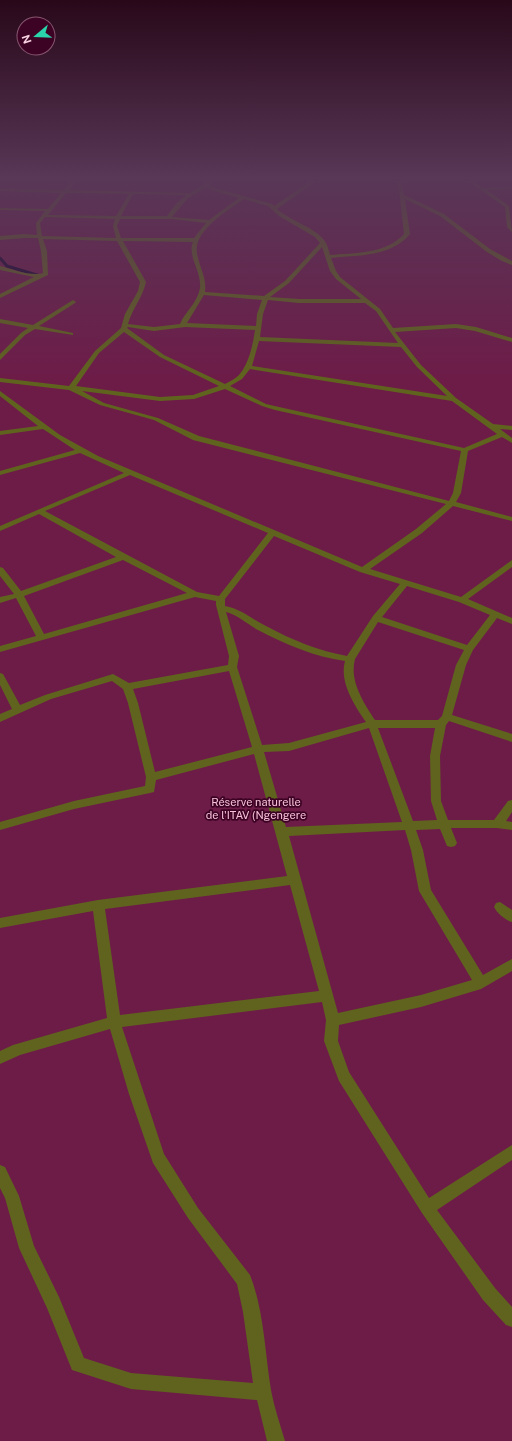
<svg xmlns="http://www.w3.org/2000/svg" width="512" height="1441" font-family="'Public Sans',sans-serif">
  <rect width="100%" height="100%" fill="#480f2e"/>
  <rect fill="#6d1c48" x="0" y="176" width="512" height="1265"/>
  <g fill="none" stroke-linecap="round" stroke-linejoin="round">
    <path stroke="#11022e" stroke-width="3" d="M0 258 7 266 40 276"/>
    <g fill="#60631e" fill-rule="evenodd">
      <path d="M76 176H80L69 190 190 193 205 184 212 176H216L210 185 215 188 272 204 274 206 318 176H323L277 209C290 221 318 228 326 243 328 247 329 251 330 255 355 253 386 254 404 234L399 190 396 176H400L404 195 444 214 490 249 512 261V265L502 261 487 252 440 216 405 199 410 234C391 257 358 255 331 258L336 271 340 277 380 309 393 328 456 324 476 327 512 338V342L475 331 456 328 395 332 421 365 456 398 493 424 512 426V430L500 429 512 438V443L502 437 468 451 461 493 456 502 512 517V521L453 506 422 533 370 569 461 597 512 560V567L468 599 512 618V624L497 618 473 650 466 665 452 715 512 734V742L449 721 446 725 440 756 441 801 448 820H494L508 801 512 800V812L506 821 512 822V830L497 828H451L457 843 455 846 451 847 447 846 440 829 416 830 423 850 431 890 483 975 512 959V971L481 989 421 1007 339 1025 338 1041 349 1072 429 1198 512 1145V1160L437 1210 495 1288 512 1307V1327L506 1325 483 1300 422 1213 339 1081 324 1041 326 1020 322 1002 122 1027 164 1154 198 1208 250 1275C264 1310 265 1354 271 1390 274 1407 280 1424 285 1441H267L257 1400 131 1389 72 1370 47 1308 19 1248 5 1198 0 1188V1165L5 1167 19 1196 34 1246 59 1297 84 1358 131 1373 253 1383 243 1312 237 1284 188 1218 153 1163 129 1094 110 1029 20 1055 0 1064V1051L13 1045 107 1018 93 911 0 928V918L98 900 287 876 254 754 156 780 154 792 150 793 74 809 0 830V822L74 801 145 786 146 777 128 703 123 689 112 681 51 699 0 722V714L12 709 0 685V673L3 674 20 705 45 695 113 674 129 683 228 665 229 656 216 605V601L195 597 0 652V646L36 636 16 598 0 603V597L14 594 0 576V567L3 568 21 591 116 557 39 514 0 531V526L124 473 80 453 0 475V471L75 450 43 429 0 435V431L38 426 0 396V391L60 435 98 456 362 567 416 529 446 504 193 440 154 420 100 405 69 390 0 382V378L69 386 95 351 121 328 125 314 138 291 140 282 117 241 43 239 47 251 48 275 0 298V294L34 277 0 270V266C11 269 33 277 43 273L41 251 38 238H24L0 240V236L24 234 37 235 36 223 45 211 0 210V208L48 209 61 193 0 191V189L64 190ZM207 187 211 190 239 198 209 220 172 217 188 198ZM66 193 129 194 116 216 48 215ZM133 194 186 195 175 205 167 216H121ZM244 199 268 206 279 216 315 237 320 243 285 281 264 296 205 292C207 277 199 267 197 253 193 231 228 210 244 199ZM45 217 115 219 113 226 116 238 42 236 40 223ZM120 219H173L206 223 194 238H121L117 226ZM123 241 193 242C187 256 202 272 200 288 198 302 185 312 180 324L154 327 128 324C132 309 143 297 146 282ZM322 247 330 271 336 279 361 299H299L270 297 289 283ZM204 295 262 300 257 314 256 326 187 323ZM268 300 299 303H365L376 311 398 343 260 337 263 314ZM128 327 154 331 185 327 255 330C253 344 249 364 239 375 235 379 230 381 225 384L164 355 127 328ZM124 332 160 357 219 386 193 395 160 397 76 386 99 353ZM259 341 401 347 417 367 447 396 252 366ZM250 369 452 401 497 434 464 448 279 407 266 404 230 386 242 379ZM225 389 262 406 275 410 461 451 453 493 449 501 199 436 158 418 104 403 82 391 160 401 194 399ZM130 475 268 533 219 596 197 592 45 511ZM274 536 360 572 400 584 373 616 347 656C319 651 292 640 266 626 252 619 241 609 225 606V599ZM123 560 187 593 44 634 24 596ZM407 586 459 602 490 615 467 645 382 617ZM226 612C238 615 247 624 258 630 285 644 315 657 345 661 339 682 355 706 366 722L289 743 262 745 237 667 239 656ZM378 622 464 650 456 665 442 716 438 720H375C364 703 349 681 355 659ZM229 671 252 747 155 772 138 703 133 689ZM369 728 402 822 286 827 264 752 289 751ZM378 728H435L430 756 431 801 437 820 413 821ZM405 830 411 850 419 891 472 980 421 995 338 1013 289 836ZM290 885 319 991 120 1015 105 909Z"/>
      <path d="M461 176H466L483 188 512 187V189L487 190 509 206 512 232 507 227 505 207Z"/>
      <path d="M73 300 76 302 75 303 39 326 73 333V335L35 329 25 335 0 360V354L21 333 28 328 0 323V319L33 325Z"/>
      <path d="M500 902 512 910V922C505 920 497 913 494 907L496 903Z"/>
    </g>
  </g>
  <linearGradient id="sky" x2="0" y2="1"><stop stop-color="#280819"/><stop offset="0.47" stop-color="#583757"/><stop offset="1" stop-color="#583757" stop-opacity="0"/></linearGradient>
  <rect width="512" height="378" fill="url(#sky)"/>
  <g text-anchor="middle" stroke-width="3.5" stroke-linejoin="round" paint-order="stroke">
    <g font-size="11" fill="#f8c2d9" stroke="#3d0324">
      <text x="256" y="806">Réserve naturelle<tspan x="256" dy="13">de l'ITAV (Ngengere</tspan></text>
    </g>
  </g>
  <g transform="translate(36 36) rotate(251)"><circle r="19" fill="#3d0324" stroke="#885670"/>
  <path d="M0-3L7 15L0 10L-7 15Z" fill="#2bd5ac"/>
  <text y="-6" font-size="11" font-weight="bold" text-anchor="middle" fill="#f9d3e3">N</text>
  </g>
</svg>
